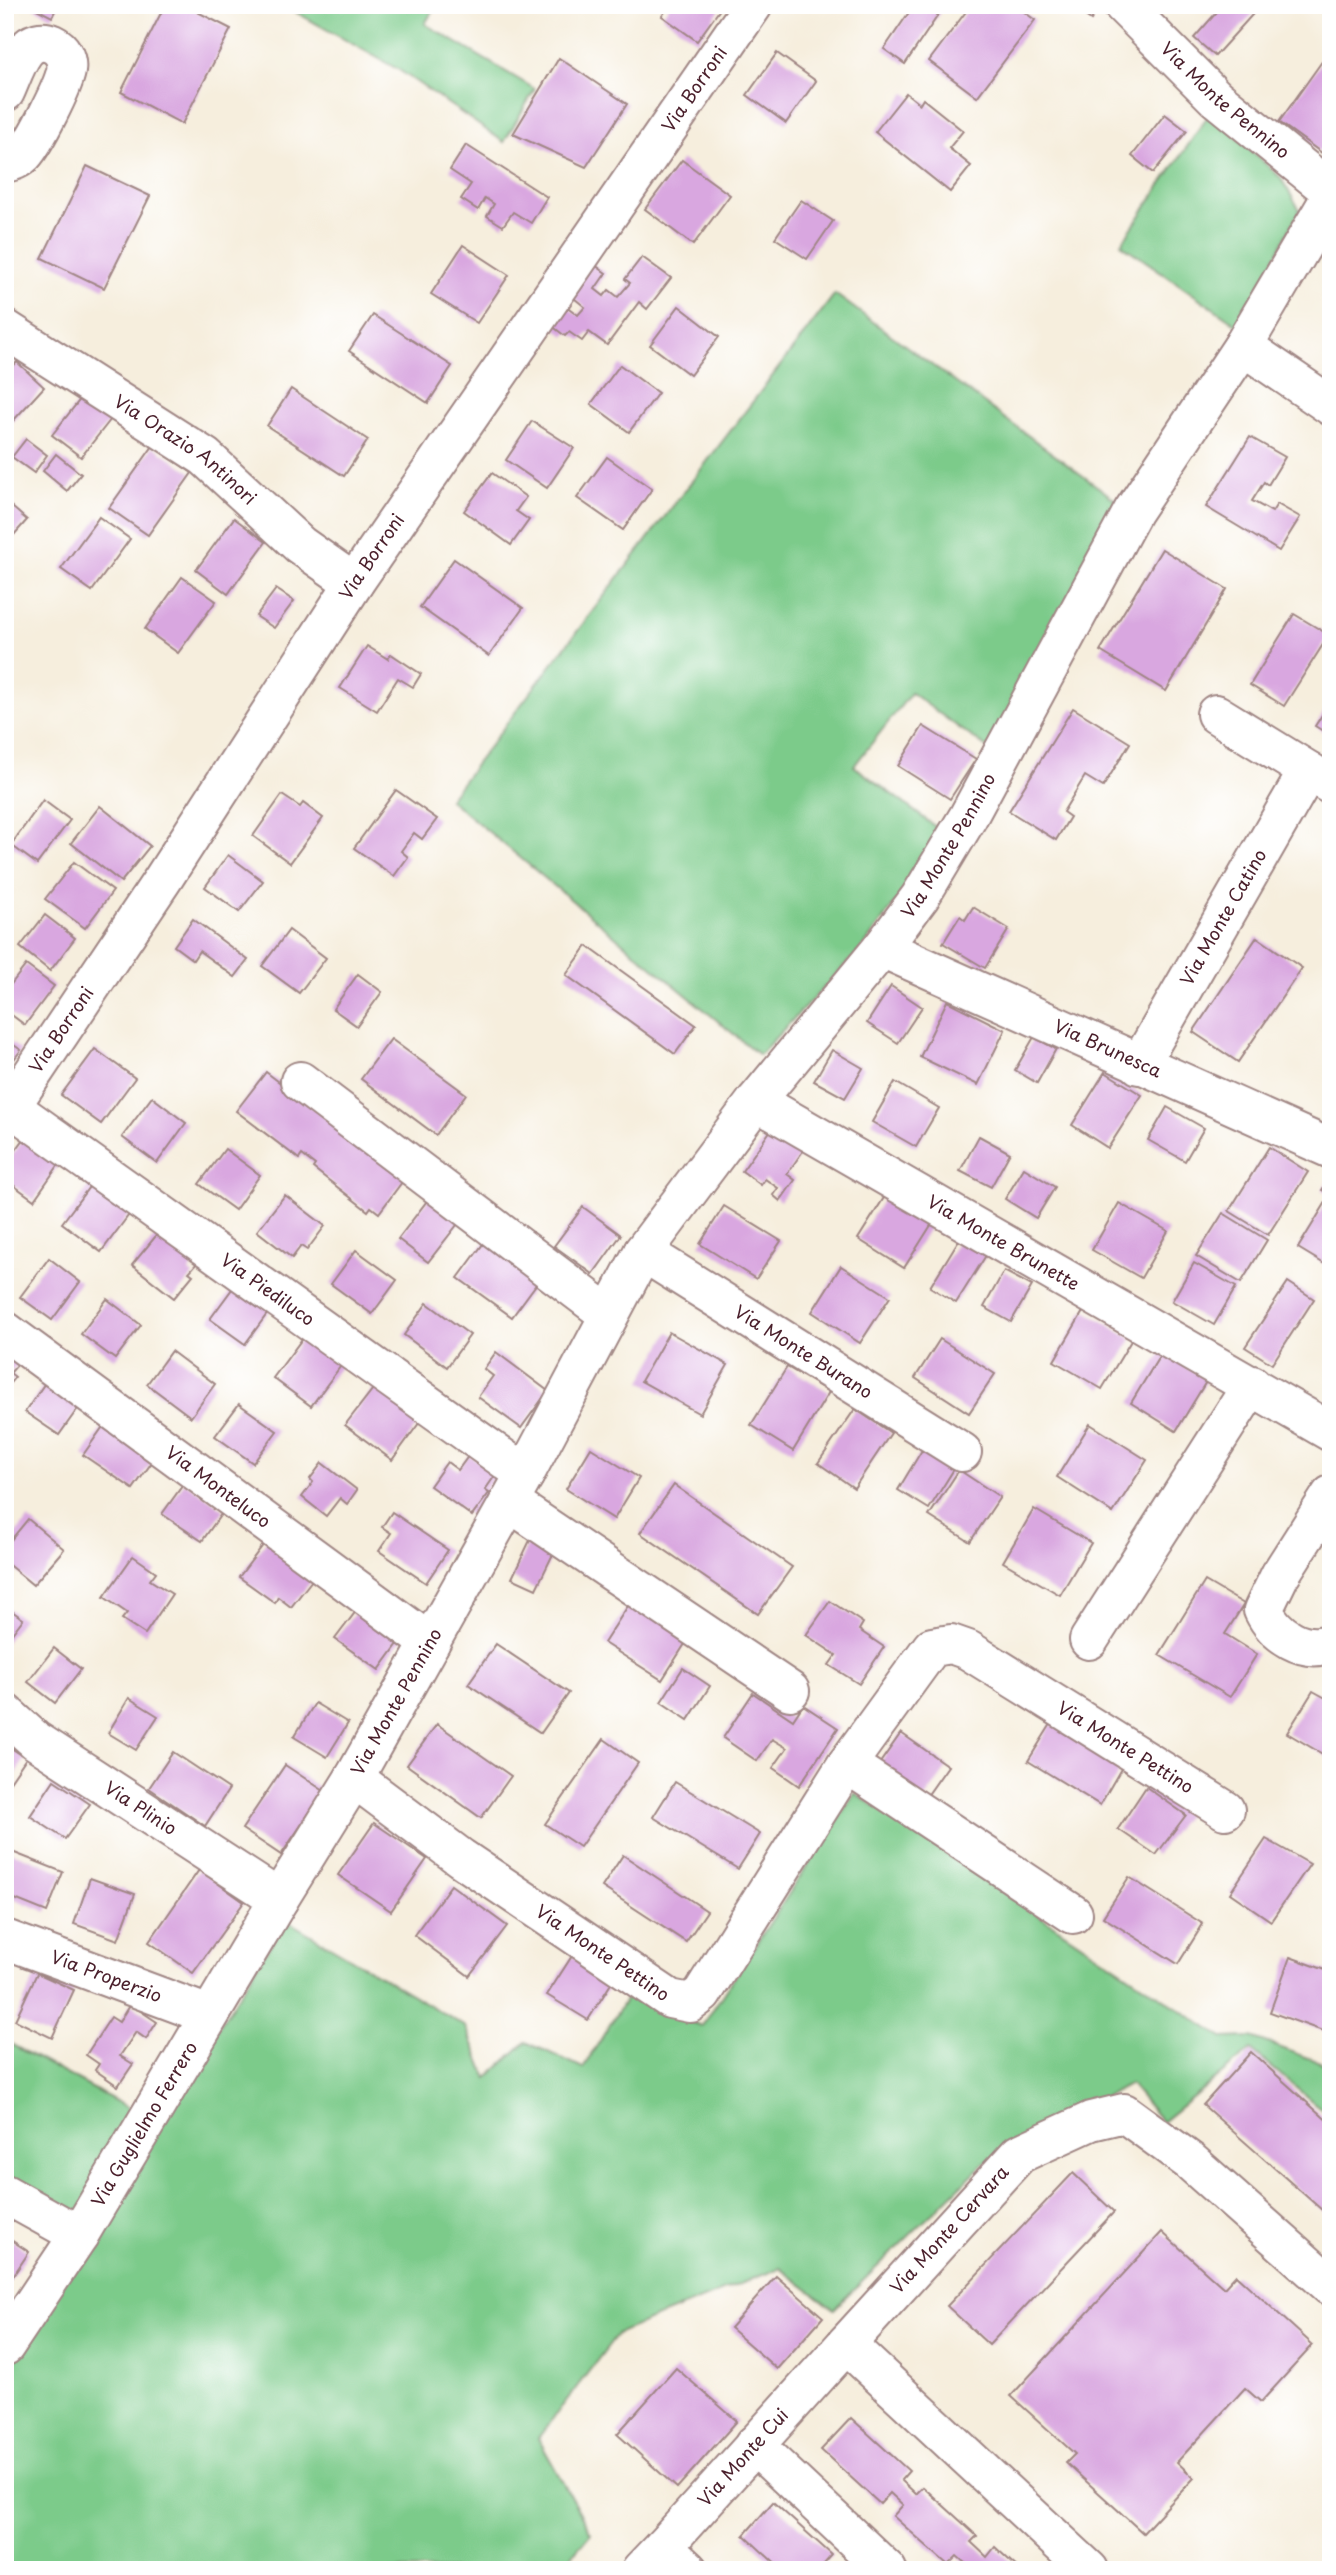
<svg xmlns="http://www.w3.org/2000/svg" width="1336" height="2575" font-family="'Playpen Sans',sans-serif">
  <rect width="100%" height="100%" fill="#fff"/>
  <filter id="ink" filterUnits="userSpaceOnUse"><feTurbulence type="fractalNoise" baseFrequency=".0143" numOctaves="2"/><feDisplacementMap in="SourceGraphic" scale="14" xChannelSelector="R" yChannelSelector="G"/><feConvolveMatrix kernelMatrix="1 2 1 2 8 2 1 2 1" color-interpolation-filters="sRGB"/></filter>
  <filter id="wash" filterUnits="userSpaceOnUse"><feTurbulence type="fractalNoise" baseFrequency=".00686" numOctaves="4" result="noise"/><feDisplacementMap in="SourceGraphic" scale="28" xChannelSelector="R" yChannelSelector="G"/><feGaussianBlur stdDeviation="1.57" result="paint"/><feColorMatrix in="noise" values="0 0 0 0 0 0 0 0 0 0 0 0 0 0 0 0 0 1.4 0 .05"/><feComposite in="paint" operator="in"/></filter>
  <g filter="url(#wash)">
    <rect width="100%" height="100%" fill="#f6eedd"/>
    <g fill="#7ccb8a" stroke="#63755a" stroke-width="2">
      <path d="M283 5H436L425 24 535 89 504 142 399 70Z"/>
      <path d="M1210 113 1280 177 1300 210 1239 326 1121 244Z"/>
      <path d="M835 294 1120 503 994 753 911 693 854 766 945 834 864 946 759 1055 449 799Z"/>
      <path d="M855 1793 1223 2038 1251 2037 1331 2066V2117L1251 2050 1162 2122 1130 2084 983 2164 834 2309 780 2268 618 2333 538 2438 591 2533 560 2570H5V2367L286 1920 466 2027 487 2078 526 2042 583 2068 627 1997 702 2026Z"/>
      <path d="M5 2041 147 2118 79 2234 5 2194Z"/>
    </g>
    <g id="blocks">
      <g fill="#d9a7e0">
        <path d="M29 5H58L52 17Z"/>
        <path d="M165 5H184L231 29 182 124 121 92Z"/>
        <path d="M670 5H723L697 41 662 16Z"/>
        <path d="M914 5H945L905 64 884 49Z"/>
        <path d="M971 5H1027L1023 11 1035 20 977 97 929 61Z"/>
        <path d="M1070 5H1101L1091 20Z"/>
        <path d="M1223 5H1261L1215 56 1194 38Z"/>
        <path d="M777 53 816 81 786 123 747 95Z"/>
        <path d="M559 58 627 104 586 167 513 134Z"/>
        <path d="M1323 60 1331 65V141L1322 153 1279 122Z"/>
        <path d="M906 93 920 104 923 99 963 131 949 148 971 166 950 192 875 132Z"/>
        <path d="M1165 114 1187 131 1153 173 1132 156Z"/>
        <path d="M466 145 547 197 531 223 513 212 503 226 487 216 494 204 485 198 478 210 461 199 471 184 450 170Z"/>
        <path d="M682 160 730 195 693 245 645 209Z"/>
        <path d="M87 166 150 196 104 288 42 258Z"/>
        <path d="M801 200 833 221 807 259 775 238Z"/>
        <path d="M463 245 509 275 477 323 431 294Z"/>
        <path d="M642 257 671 278 647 309 639 302 607 345 589 332 582 341 569 332 565 336 547 322 562 303 578 315 585 307 569 294 592 263 606 273 595 289 604 296 609 290 618 297 630 283 625 279Z"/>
        <path d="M679 306 719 337 690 375 650 345Z"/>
        <path d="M373 315 452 366 428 403 349 351Z"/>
        <path d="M17 362 44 387 12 422 5 416V375Z"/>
        <path d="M620 365 658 393 629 432 591 404Z"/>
        <path d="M291 389 368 440 344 476 267 426Z"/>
        <path d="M82 397 111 419 81 457 52 435Z"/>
        <path d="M532 421 574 448 547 488 506 460Z"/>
        <path d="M1250 437 1285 457 1268 485 1264 482 1252 501 1272 512 1277 504 1300 517 1279 551 1206 507Z"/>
        <path d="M26 439 47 455 34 473 12 457Z"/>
        <path d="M153 446 192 473 148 535 109 508Z"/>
        <path d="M56 454 81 474 67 491 43 471Z"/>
        <path d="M607 457 652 489 623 530 577 498Z"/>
        <path d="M492 473 526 497 516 511 529 520 511 545 464 511Z"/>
        <path d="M5 501 27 520 5 545Z"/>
        <path d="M99 517 130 539 92 591 61 569Z"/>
        <path d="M234 518 266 542 228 594 196 570Z"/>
        <path d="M1162 549 1227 589 1166 691 1100 651Z"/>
        <path d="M454 559 523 608 489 656 420 607Z"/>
        <path d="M182 577 216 601 178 653 145 629Z"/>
        <path d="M276 589 294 601 274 628 256 616Z"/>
        <path d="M1294 614 1329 635 1284 706 1250 685Z"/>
        <path d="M367 646 388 659 391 654 421 674 413 687 398 678 377 711 340 688Z"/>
        <path d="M1331 701V736L1315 726Z"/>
        <path d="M1073 708 1130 743 1103 787 1085 776 1063 812 1070 817 1056 840 1009 811Z"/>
        <path d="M923 726 976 759 950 799 898 766Z"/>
        <path d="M396 790 437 819 422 839 414 833 401 851 408 857 394 876 354 848Z"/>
        <path d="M282 795 300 807 303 803 323 818 290 863 253 836Z"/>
        <path d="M43 800 70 820 37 864 11 845Z"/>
        <path d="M100 806 150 846 121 882 71 843Z"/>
        <path d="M228 855 263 881 239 912 205 887Z"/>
        <path d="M74 862 113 891 85 928 45 899Z"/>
        <path d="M973 907 1009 929 985 968 943 943 960 916 965 920Z"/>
        <path d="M45 915 75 938 50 971 20 947Z"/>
        <path d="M193 919 248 960 235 977 199 951 193 960 174 946Z"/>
        <path d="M289 930 326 958 299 993 262 966Z"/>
        <path d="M1257 937 1302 968 1238 1062 1193 1032Z"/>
        <path d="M587 946 696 1025 675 1054 566 975Z"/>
        <path d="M26 965 54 986 25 1025 5 1010V992Z"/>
        <path d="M358 974 382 992 357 1026 333 1009Z"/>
        <path d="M891 986 922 1007 898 1043 867 1023Z"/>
        <path d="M947 1001 1005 1030 978 1085 920 1057Z"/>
        <path d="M1034 1037 1056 1049 1037 1083 1015 1070Z"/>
        <path d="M5 1039 21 1050 5 1071Z"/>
        <path d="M391 1039 466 1094 436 1135 361 1079Z"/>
        <path d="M95 1049 135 1078 101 1124 61 1095Z"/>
        <path d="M832 1050 863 1068 845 1098 814 1081Z"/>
        <path d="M266 1072 405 1178 379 1213 371 1207 368 1211 313 1168 315 1165 302 1155 299 1159 236 1111Z"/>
        <path d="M1105 1072 1142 1095 1108 1148 1072 1125Z"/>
        <path d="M895 1082 939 1108 916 1147 872 1122Z"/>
        <path d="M152 1097 186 1123 157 1163 122 1137Z"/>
        <path d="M1167 1107 1204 1128 1185 1161 1148 1140Z"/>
        <path d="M773 1127 805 1148 787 1174 795 1180 780 1201 773 1195 778 1188 765 1179 761 1185 742 1171Z"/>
        <path d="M27 1135 62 1160 34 1200 5 1179V1165Z"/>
        <path d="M979 1136 1010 1153 991 1187 960 1171Z"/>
        <path d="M1269 1147 1308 1172 1268 1235 1229 1211Z"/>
        <path d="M225 1149 260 1175 235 1210 199 1184Z"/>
        <path d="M1024 1168 1055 1187 1036 1218 1005 1199Z"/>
        <path d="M1331 1175V1268L1298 1248 1331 1194 1322 1190Z"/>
        <path d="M92 1183 131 1212 101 1252 62 1223Z"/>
        <path d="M433 1193 464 1216 428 1262 398 1239Z"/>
        <path d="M887 1193 933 1222 904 1268 858 1239Z"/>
        <path d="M285 1195 325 1226 307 1250 301 1246 292 1258 257 1231Z"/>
        <path d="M1119 1203 1168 1231 1141 1278 1092 1250Z"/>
        <path d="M724 1206 781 1241 756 1279 700 1244Z"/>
        <path d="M583 1207 621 1235 593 1274 554 1246Z"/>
        <path d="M1223 1213 1267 1240 1241 1283 1196 1256Z"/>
        <path d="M160 1231 199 1261 189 1272 193 1275 174 1298 132 1265Z"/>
        <path d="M963 1233 990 1249 956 1303 930 1287Z"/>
        <path d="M486 1240 540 1279 512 1317 458 1278Z"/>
        <path d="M356 1250 397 1280 372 1314 331 1284Z"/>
        <path d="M49 1258 80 1282 52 1320 20 1297Z"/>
        <path d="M1194 1263 1236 1287 1214 1325 1172 1301Z"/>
        <path d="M841 1266 890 1297 860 1343 812 1312Z"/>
        <path d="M1004 1271 1032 1286 1011 1322 984 1307Z"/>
        <path d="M1288 1282 1314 1299 1272 1364 1245 1347Z"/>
        <path d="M235 1285 270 1310 245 1344 210 1319Z"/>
        <path d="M107 1299 141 1325 115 1359 81 1334Z"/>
        <path d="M427 1303 470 1335 447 1367 404 1335Z"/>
        <path d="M1084 1310 1132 1339 1102 1389 1054 1361Z"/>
        <path d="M669 1332 728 1365 700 1414 641 1381Z"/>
        <path d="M305 1335 343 1363 311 1406 273 1378Z"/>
        <path d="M940 1339 995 1374 969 1413 915 1378Z"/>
        <path d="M5 1343 19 1363 10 1373 15 1377 5 1389Z"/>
        <path d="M171 1351 215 1384 191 1417 147 1384Z"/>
        <path d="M496 1352 548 1391 521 1428 478 1397 493 1376 484 1369Z"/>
        <path d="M1162 1352 1207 1380 1176 1431 1131 1403Z"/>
        <path d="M787 1367 829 1392 793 1451 751 1425Z"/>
        <path d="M47 1380 81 1404 59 1435 25 1412Z"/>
        <path d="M376 1385 422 1419 392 1460 345 1425Z"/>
        <path d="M239 1404 277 1431 253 1463 215 1436Z"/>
        <path d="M855 1409 891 1433 854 1488 818 1463Z"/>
        <path d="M107 1421 157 1455 133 1489 83 1455Z"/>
        <path d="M1090 1424 1147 1460 1113 1513 1057 1477Z"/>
        <path d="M591 1448 639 1478 614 1519 566 1489Z"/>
        <path d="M922 1450 954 1469 929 1509 898 1490Z"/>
        <path d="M469 1455 496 1474 485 1490 489 1493 472 1516 430 1486 447 1462 458 1470Z"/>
        <path d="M322 1463 357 1490 347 1504 340 1498 326 1516 302 1497 313 1482 310 1479Z"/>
        <path d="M959 1470 1000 1497 970 1542 929 1516Z"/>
        <path d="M185 1482 224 1510 202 1541 162 1514Z"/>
        <path d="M674 1485 792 1567 758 1614 640 1533Z"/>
        <path d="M1034 1509 1091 1543 1060 1595 1003 1562Z"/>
        <path d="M392 1512 448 1550 426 1583 379 1551 391 1533 382 1527Z"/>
        <path d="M28 1519 64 1549 33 1585 5 1562V1547Z"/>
        <path d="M532 1536 556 1548 536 1589 512 1578Z"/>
        <path d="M267 1540 312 1580 291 1607 278 1597 275 1603 239 1577Z"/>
        <path d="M133 1556 156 1572 150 1580 172 1594 145 1634 122 1619 127 1613 104 1597Z"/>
        <path d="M1205 1581 1244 1604 1225 1634 1257 1654 1230 1697 1159 1655Z"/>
        <path d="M633 1598 690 1636 662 1680 604 1643Z"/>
        <path d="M830 1601 863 1623 859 1630 884 1647 859 1684 829 1665 836 1655 806 1635Z"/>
        <path d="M5 1606 23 1619 5 1643Z"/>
        <path d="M360 1606 403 1637 379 1670 335 1639Z"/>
        <path d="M496 1644 569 1693 541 1733 468 1684Z"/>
        <path d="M54 1648 81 1669 55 1703 28 1682Z"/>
        <path d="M683 1668 710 1686 688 1720 661 1702Z"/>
        <path d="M1313 1691 1331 1701V1759L1287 1733Z"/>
        <path d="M753 1693 793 1720 803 1705 838 1728 799 1786 773 1768 787 1748 772 1739 757 1761 723 1738Z"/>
        <path d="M129 1698 158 1716 136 1750 108 1733Z"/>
        <path d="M315 1703 348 1723 327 1757 294 1737Z"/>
        <path d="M437 1724 511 1776 481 1818 407 1765Z"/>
        <path d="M1051 1724 1122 1767 1100 1805 1028 1761Z"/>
        <path d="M901 1733 948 1766 922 1803 875 1770Z"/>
        <path d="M604 1739 638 1763 580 1847 545 1824Z"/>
        <path d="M5 1744 26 1758 5 1789Z"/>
        <path d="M173 1752 229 1789 205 1826 149 1788Z"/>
        <path d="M285 1765 324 1791 281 1855 242 1829Z"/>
        <path d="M54 1780 90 1804 65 1839 30 1816Z"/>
        <path d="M675 1782 760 1834 738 1869 653 1817Z"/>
        <path d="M1146 1787 1186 1815 1156 1855 1118 1829Z"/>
        <path d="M374 1823 427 1859 391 1911 338 1875Z"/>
        <path d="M1266 1839 1310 1864 1271 1921 1230 1893Z"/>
        <path d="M7 1850 63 1872 47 1912 5 1895Z"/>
        <path d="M623 1855 707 1911 686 1942 602 1887Z"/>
        <path d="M199 1870 244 1902 193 1973 149 1942Z"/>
        <path d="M1129 1877 1203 1924 1178 1964 1103 1917Z"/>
        <path d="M90 1878 135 1894 118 1940 74 1924Z"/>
        <path d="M451 1885 507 1926 469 1976 414 1935Z"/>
        <path d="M572 1956 612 1982 588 2020 547 1995Z"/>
        <path d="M1290 1957 1331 1972V2034L1270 2012Z"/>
        <path d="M37 1973 74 1990 52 2038 15 2020Z"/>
        <path d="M130 2004 157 2022 146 2039 136 2032 120 2056 133 2064 118 2086 95 2070 99 2064 86 2055 111 2017 119 2022Z"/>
        <path d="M1251 2052 1331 2124V2218L1203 2105Z"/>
        <path d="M1073 2173 1114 2212 989 2345 947 2306Z"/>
        <path d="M1162 2232 1224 2288 1236 2275 1313 2345 1261 2402 1245 2388 1177 2462 1194 2478 1143 2533 1066 2463 1075 2454 1011 2396Z"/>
        <path d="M5 2236 29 2252 5 2288Z"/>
        <path d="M776 2276 823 2317 777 2369 730 2328Z"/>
        <path d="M676 2368 737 2421 677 2488 617 2434Z"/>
        <path d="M851 2418 909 2471 901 2480 916 2494 923 2487 977 2536 971 2542 987 2557 995 2547 1020 2570H973L957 2556 948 2565 893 2516 903 2505 890 2493 880 2504 821 2450Z"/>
        <path d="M773 2502 832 2555 824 2564 829 2570H782L744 2535Z"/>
      </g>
    </g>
  </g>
  <g filter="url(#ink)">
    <use href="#blocks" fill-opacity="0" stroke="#a08684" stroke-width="2"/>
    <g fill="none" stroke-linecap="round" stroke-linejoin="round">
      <defs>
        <g id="minor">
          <path id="s1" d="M1123 5 1216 98 1331 191"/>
          <path d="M5 92C11 79 16 63 24 52 39 31 70 45 66 71 63 87 35 142 24 154 18 160 13 161 5 163"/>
          <path id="s2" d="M5 329 205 457 300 545 354 583"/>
          <path d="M1243 346 1331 406"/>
          <path d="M1216 714 1331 785"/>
          <path id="s3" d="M882 948 1331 1149"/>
          <path id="s4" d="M1139 1065 1308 771"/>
          <path d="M300 1081 608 1314"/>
          <path id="s5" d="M756 1101 1331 1432"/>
          <path id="s6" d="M11 1107 525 1474"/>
          <path id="s7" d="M5 1115 163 879 354 583 753 5"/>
          <path id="s8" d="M643 1252 962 1452"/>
          <path id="s9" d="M5 1331 430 1643"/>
          <path d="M1331 1495 1280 1575 1263 1610C1275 1635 1304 1654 1331 1643"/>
          <path d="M509 1502 790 1691"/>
          <path d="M1089 1640 1252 1385"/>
          <path id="s10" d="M5 1713 35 1740 279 1899"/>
          <path d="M847 1764 1073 1914"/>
          <path id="s11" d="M354 1778 461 1858 670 1999 690 2003 702 1994 847 1764 932 1647 951 1644 968 1650 1225 1810"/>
          <path id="s12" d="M5 1939 209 2015"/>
          <path d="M5 2194 79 2235"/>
          <path id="s13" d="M5 2346 79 2235 279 1899 354 1778 525 1474 643 1252 756 1101 882 948 920 897 968 817 1133 511 1243 346 1331 197"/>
          <path d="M754 2445 887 2570"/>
          <path d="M641 2570 663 2547"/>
          <path id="s14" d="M688 2570 663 2547 846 2344"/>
          <path id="s15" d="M1089 2570 846 2344 1019 2154 1091 2121 1124 2113 1191 2162 1331 2286"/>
        </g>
      </defs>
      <use href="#minor" stroke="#a08684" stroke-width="42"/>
      <use href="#minor" stroke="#fff" stroke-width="38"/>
    </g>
  </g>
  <g text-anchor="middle" stroke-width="7" stroke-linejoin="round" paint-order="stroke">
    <g font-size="18" fill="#4a1f2b" stroke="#fff">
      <text dy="6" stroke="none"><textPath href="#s7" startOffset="1236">Via Borroni</textPath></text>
      <text dy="6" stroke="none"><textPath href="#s1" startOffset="140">Via Monte Pennino</textPath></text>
      <text dy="6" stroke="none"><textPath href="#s2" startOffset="217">Via Orazio Antinori</textPath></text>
      <text dy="6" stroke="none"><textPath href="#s7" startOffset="668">Via Borroni</textPath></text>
      <text dy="6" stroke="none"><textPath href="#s13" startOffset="1776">Via Monte Pennino</textPath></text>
      <text dy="6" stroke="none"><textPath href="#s4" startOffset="170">Via Monte Catino</textPath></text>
      <text dy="6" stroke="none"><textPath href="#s7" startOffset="102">Via Borroni</textPath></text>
      <text dy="6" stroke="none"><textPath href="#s3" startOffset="247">Via Brunesca</textPath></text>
      <text dy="6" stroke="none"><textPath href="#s5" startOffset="285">Via Monte Brunette</textPath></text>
      <text dy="6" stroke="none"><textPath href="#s6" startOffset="315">Via Piediluco</textPath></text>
      <text dy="6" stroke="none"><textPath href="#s8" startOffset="189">Via Monte Burano</textPath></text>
      <text dy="6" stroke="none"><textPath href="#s9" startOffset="264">Via Monteluco</textPath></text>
      <text dy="6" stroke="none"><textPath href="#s13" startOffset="754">Via Monte Pennino</textPath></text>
      <text dy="6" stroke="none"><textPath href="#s11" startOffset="1060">Via Monte Pettino</textPath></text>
      <text dy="6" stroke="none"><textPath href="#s10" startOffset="166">Via Plinio</textPath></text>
      <text dy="6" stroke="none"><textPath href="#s11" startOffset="304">Via Monte Pettino</textPath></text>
      <text dy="6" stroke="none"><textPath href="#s12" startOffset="108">Via Properzio</textPath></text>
      <text dy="6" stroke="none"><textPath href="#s13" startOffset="262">Via Guglielmo Ferrero</textPath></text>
      <text dy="6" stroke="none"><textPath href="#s15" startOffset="486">Via Monte Cervara</textPath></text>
      <text dy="6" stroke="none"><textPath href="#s14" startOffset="154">Via Monte Cui</textPath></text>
    </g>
  </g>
  <rect width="1336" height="2575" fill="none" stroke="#fff" stroke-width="28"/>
</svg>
